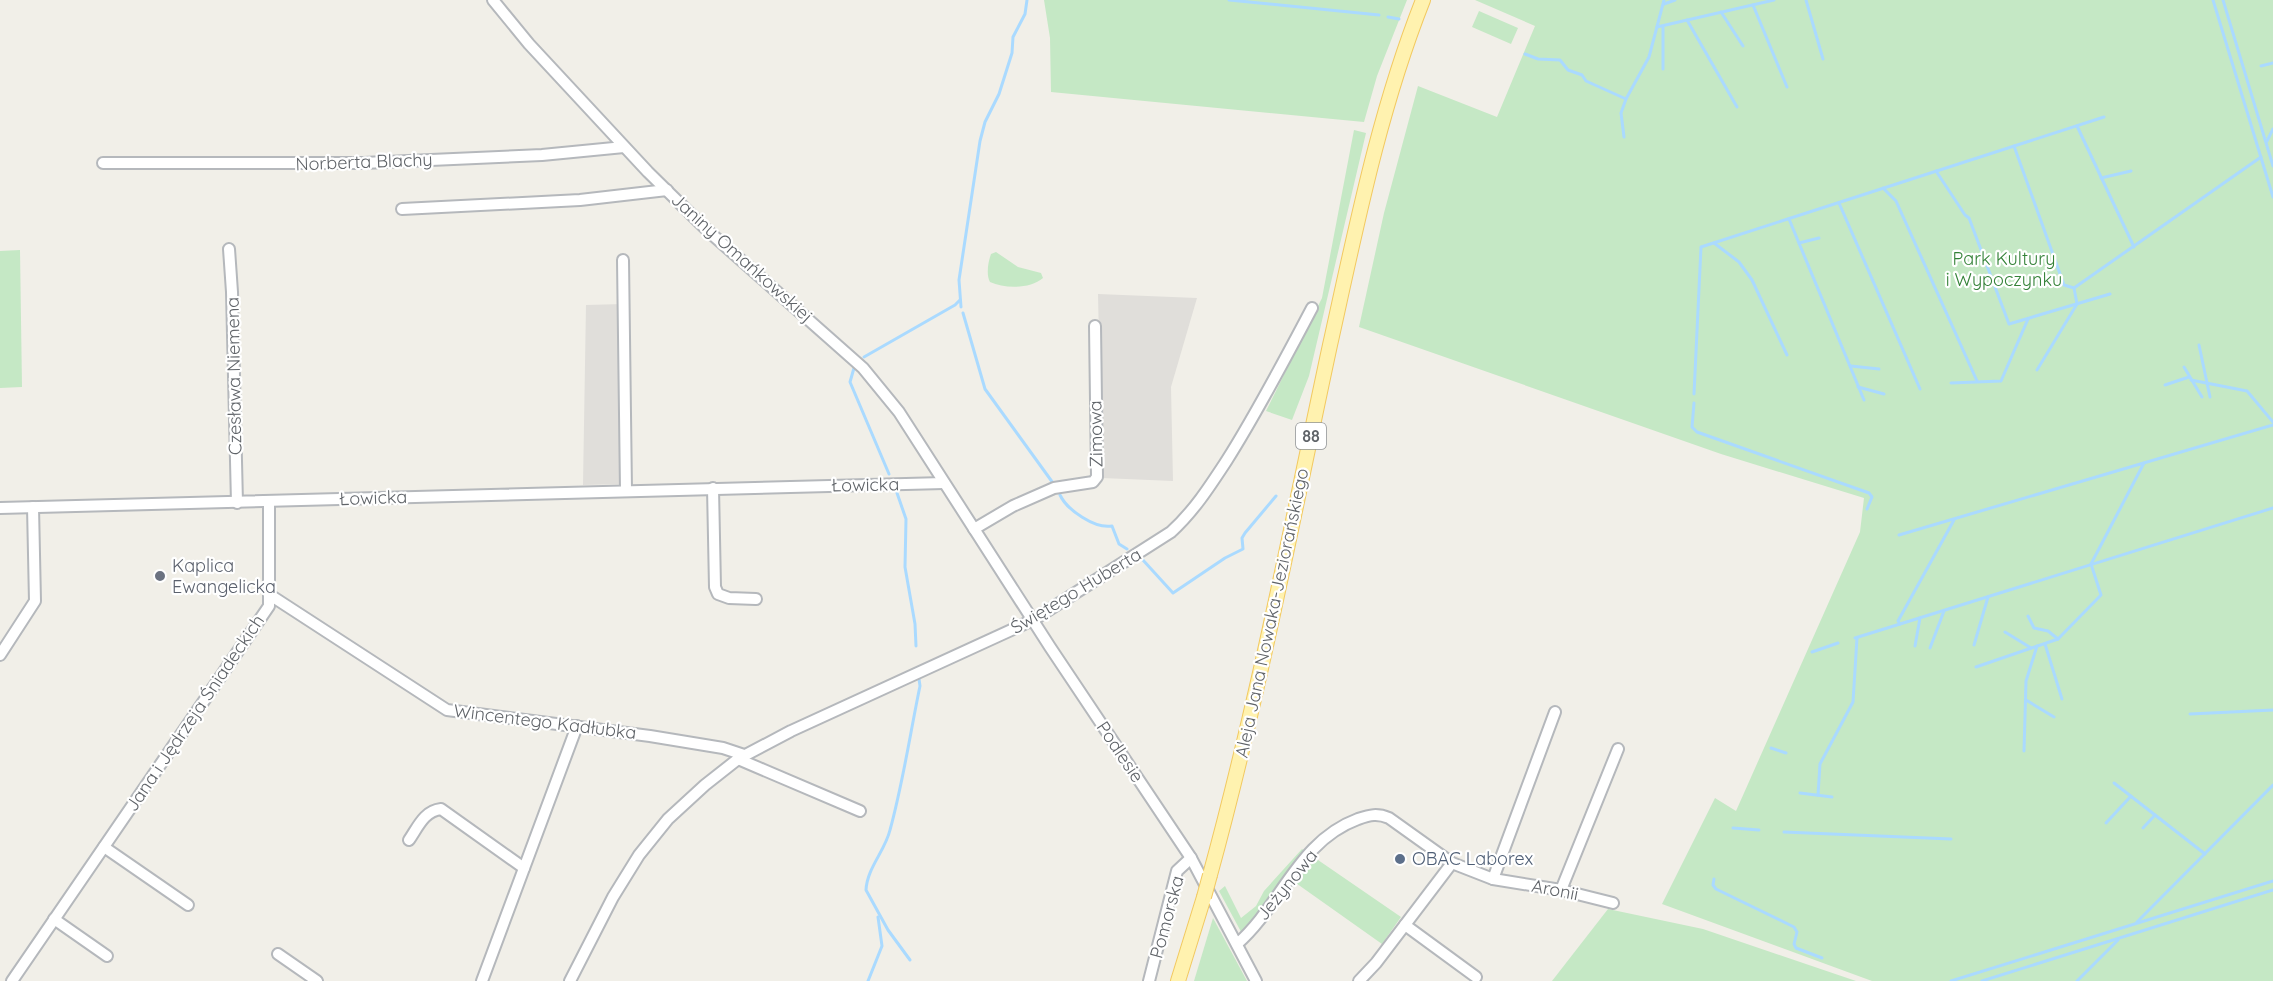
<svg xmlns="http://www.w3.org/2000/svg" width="2273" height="981" font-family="Quicksand,sans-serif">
  <rect width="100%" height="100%" fill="#f1efe8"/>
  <g fill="#e0deda">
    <path d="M1098 294 1197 298 1171 387 1173 481 1102 478Z"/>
    <path d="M623 304V484L583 485 586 305Z"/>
  </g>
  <g fill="#c5e8c5">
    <path d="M1044 0H1407L1377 76 1364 122 1051 92 1050 38Z"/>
    <path d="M1475 0H2273V981H1872L1662 904 1715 798 1736 811 1860 532 1864 498 1721 454 1359 327 1384 213 1418 86 1497 117 1535 26Z"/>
    <path d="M1479 11 1518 28 1511 44 1472 27Z"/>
    <path d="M1354 130 1366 133 1309 376 1292 420 1266 411 1322 298Z"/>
    <path d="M20 250 22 387 0 388V251Z"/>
    <path d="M996 252 1018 267 1041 273 1043 278C1030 289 1005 289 990 282 986 275 988 262 991 254Z"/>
    <path d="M1302 849 1401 917 1382 944 1293 881 1246 941 1219 891 1225 886 1241 918 1256 906 1264 891Z"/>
    <path d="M1608 909 1703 929 1856 981H1552Z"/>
    <path d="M1213 918 1247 981H1194Z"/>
  </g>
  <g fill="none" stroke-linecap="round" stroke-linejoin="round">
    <g stroke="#aadaff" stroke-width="3">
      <path d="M1229 0 1379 15"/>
      <path d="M1806 0 1823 59"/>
      <path d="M2213 0 2273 197"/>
      <path d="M2223 0 2273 166"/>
      <path d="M1664 4 1675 0"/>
      <path d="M1753 5 1787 87"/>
      <path d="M1721 12 1743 46"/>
      <path d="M1388 17 1399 19"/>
      <path d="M1687 20 1737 107"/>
      <path d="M1657 27 1774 0"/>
      <path d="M1525 54 1538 59 1560 60 1568 70 1582 75 1586 81 1626 99"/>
      <path d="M2261 66 2273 63"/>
      <path d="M1663 69V26"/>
      <path d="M2077 126 2134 247"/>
      <path d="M1624 137 1621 113 1626 99 1649 57 1664 0"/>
      <path d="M2267 141 2273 129"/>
      <path d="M2014 146 2064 285 2074 288 2077 304 2037 370"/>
      <path d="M1936 171 1965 215 1969 218 2009 324 2110 294"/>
      <path d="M2101 178 2131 171"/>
      <path d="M1883 188 1896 201 1977 381"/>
      <path d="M1839 203 1920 389"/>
      <path d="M1789 219 1864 400"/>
      <path d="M1714 243 1739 262 1752 280 1787 355"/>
      <path d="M1799 243 1819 238"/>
      <path d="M2074 288 2261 157"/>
      <path d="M961 307 959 280 980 141 985 122 999 94 1012 53 1013 37 1025 14 1027 0"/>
      <path d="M963 313 985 389 1053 483"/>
      <path d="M2199 345 2210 397"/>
      <path d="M864 357 955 305 960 300"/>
      <path d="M1851 366 1879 369"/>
      <path d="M2184 367 2202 397"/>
      <path d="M854 368 850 382 889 474"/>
      <path d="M2191 380 2247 391 2273 422"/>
      <path d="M1951 383 2001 381 2028 319"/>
      <path d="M2165 385 2189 377"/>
      <path d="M1858 387 1884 394"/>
      <path d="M1694 394 1701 247 2104 117"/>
      <path d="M1694 403 1692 427 1697 432 1869 493 1872 497 1867 509"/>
      <path d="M897 493 906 519 905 567 915 624 916 646"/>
      <path d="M1060 495C1067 510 1095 529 1112 526L1119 544 1127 549"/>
      <path d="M1899 535 2273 425"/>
      <path d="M1142 559 1173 593 1225 558 1243 549 1242 538 1245 533 1276 496"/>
      <path d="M2028 616 2034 628 2048 631 2058 639"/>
      <path d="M1900 624 1898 621 1954 520"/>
      <path d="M2005 632 2031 648"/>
      <path d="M1855 638 2273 508"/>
      <path d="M2045 644 2062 699"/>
      <path d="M1974 645 1988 597"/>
      <path d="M1915 646 1920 618"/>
      <path d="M1930 648 1944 611"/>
      <path d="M1812 652 1838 643"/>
      <path d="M1976 667 2058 639 2101 595 2091 564 2144 463"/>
      <path d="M2026 700 2054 717"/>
      <path d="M2190 714 2273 710"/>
      <path d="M1771 748 1786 753"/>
      <path d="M2024 751 2026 681 2037 646"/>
      <path d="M2114 783 2205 854"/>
      <path d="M1800 793 1832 797"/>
      <path d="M1818 795 1820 764 1853 702 1857 638"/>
      <path d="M2106 823 2131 796"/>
      <path d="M1733 828 1759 830"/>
      <path d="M2143 828 2155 815"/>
      <path d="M1784 832 1951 839"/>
      <path d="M1714 879 1713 885 1716 889 1794 927 1797 932 1794 944 1796 948 1822 958"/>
      <path d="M2137 922 2273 785"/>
      <path d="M910 960 888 930 866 890C867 868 885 851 890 830 903 783 910 734 920 686L919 679"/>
      <path d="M868 981 882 946 878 917"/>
      <path d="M1951 981 2273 881"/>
      <path d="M1982 981 2273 890"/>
      <path d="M2077 981 2118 940"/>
    </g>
    <defs>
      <g id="minor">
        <path d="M493 0 529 44 648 172 707 230 863 368 899 412 1050 647 1191 858 1256 981"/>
        <path d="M103 163H363L542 155 624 147"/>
        <path d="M402 209 580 200 667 190"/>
        <path d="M229 249 232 292 237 503"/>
        <path d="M623 260 626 491"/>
        <path d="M713 488 715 587 718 594 729 598 756 599"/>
        <path d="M0 508 944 483"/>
        <path d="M974 529 1013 506 1054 488 1093 482 1097 477 1095 326"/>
        <path d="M270 595 447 710 650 736 723 748 744 755"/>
        <path d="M0 655 35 601 33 507"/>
        <path d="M738 759 860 811"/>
        <path d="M409 840C418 827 424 811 441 809L524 868"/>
        <path d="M104 847 188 905"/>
        <path d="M1493 879 1555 712"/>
        <path d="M1561 890 1618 749"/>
        <path d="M54 919 107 956"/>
        <path d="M1405 925 1476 977"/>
        <path d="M1237 944C1281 906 1298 841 1358 819 1370 815 1377 813 1389 818L1452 863 1493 879 1561 890 1613 903"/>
        <path d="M278 954 317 981"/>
        <path d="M12 981 269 606V502"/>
        <path d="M482 981 577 726"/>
        <path d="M570 981 613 897 639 855 668 819 705 785 738 759 791 731 1033 620 1171 532C1194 511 1210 486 1227 460 1258 411 1285 359 1312 308"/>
        <path d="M1149 981 1177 871 1191 858"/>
        <path d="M1359 981 1376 963 1452 863"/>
      </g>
      <g id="major">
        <path d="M1210 875C1258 700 1292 522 1330 345 1356 228 1379 111 1423 0"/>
        <path d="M1178 981 1204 897"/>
      </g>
    </defs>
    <use href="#minor" stroke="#b5b8bc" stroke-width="14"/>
    <use href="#major" stroke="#f2c960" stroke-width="16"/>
    <use href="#minor" stroke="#fff" stroke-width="10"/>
    <use href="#major" stroke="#fff2af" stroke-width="14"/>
    <defs>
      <path id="major-bridge" d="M1204 897 1210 875"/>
    </defs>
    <use href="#major-bridge" stroke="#f2c960" stroke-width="16" stroke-linecap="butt"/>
    <use href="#major-bridge" stroke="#fff2af" stroke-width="14"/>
  </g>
  <circle fill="#6b7280" stroke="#fff" stroke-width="2" cx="160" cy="576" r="6"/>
  <circle fill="#5c6f8a" stroke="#fff" stroke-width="2" cx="1400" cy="859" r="6"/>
  <g text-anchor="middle" stroke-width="4.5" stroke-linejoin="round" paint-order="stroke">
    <rect fill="#fff" stroke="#8f9295" stroke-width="1.5" x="1296" y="423" width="30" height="26" rx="4.5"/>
    <g font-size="16" font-weight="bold" fill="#5f6368">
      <text x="1311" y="442">88</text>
    </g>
    <g font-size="18" fill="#5f6368" stroke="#fff">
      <text transform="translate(364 162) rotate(-2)" y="6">Norberta Blachy</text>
      <text transform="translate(742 258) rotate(42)" y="6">Janiny Omańkowskiej</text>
      <text transform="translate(234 376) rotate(-91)" y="6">Czesława Niemena</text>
      <text transform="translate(1096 434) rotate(-91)" y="6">Zimowa</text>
      <text transform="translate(865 485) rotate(-1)" y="6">Łowicka</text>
      <text transform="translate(373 498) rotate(-2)" y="6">Łowicka</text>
      <text transform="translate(1076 591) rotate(-31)" y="6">Świętego Huberta</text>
      <text transform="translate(1272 613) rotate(-78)" y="6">Aleja Jana Nowaka-Jeziorańskiego</text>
      <text transform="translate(195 713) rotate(-56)" y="6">Jana i Jędrzeja Śniadeckich</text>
      <text transform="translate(545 722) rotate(7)" y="6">Wincentego Kadłubka</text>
      <text transform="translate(1120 752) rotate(56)" y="6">Podlesie</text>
      <text transform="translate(1287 885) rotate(-51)" y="6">Jeżynowa</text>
      <text transform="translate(1555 890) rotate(11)" y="6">Aronii</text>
      <text transform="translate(1167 917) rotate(-75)" y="6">Pomorska</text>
    </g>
    <g font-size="18" fill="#348238" stroke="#fff">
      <text x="2004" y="265">Park Kultury<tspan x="2004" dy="21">i Wypoczynku</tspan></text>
    </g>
    <g font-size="18" fill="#5b616d" stroke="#fff" text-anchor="start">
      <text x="172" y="572">Kaplica<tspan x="172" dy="21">Ewangelicka</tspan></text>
    </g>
    <g font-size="18" fill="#4e5e75" stroke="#fff" text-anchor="start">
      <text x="1412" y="865">OBAC Laborex</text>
    </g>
  </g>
</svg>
